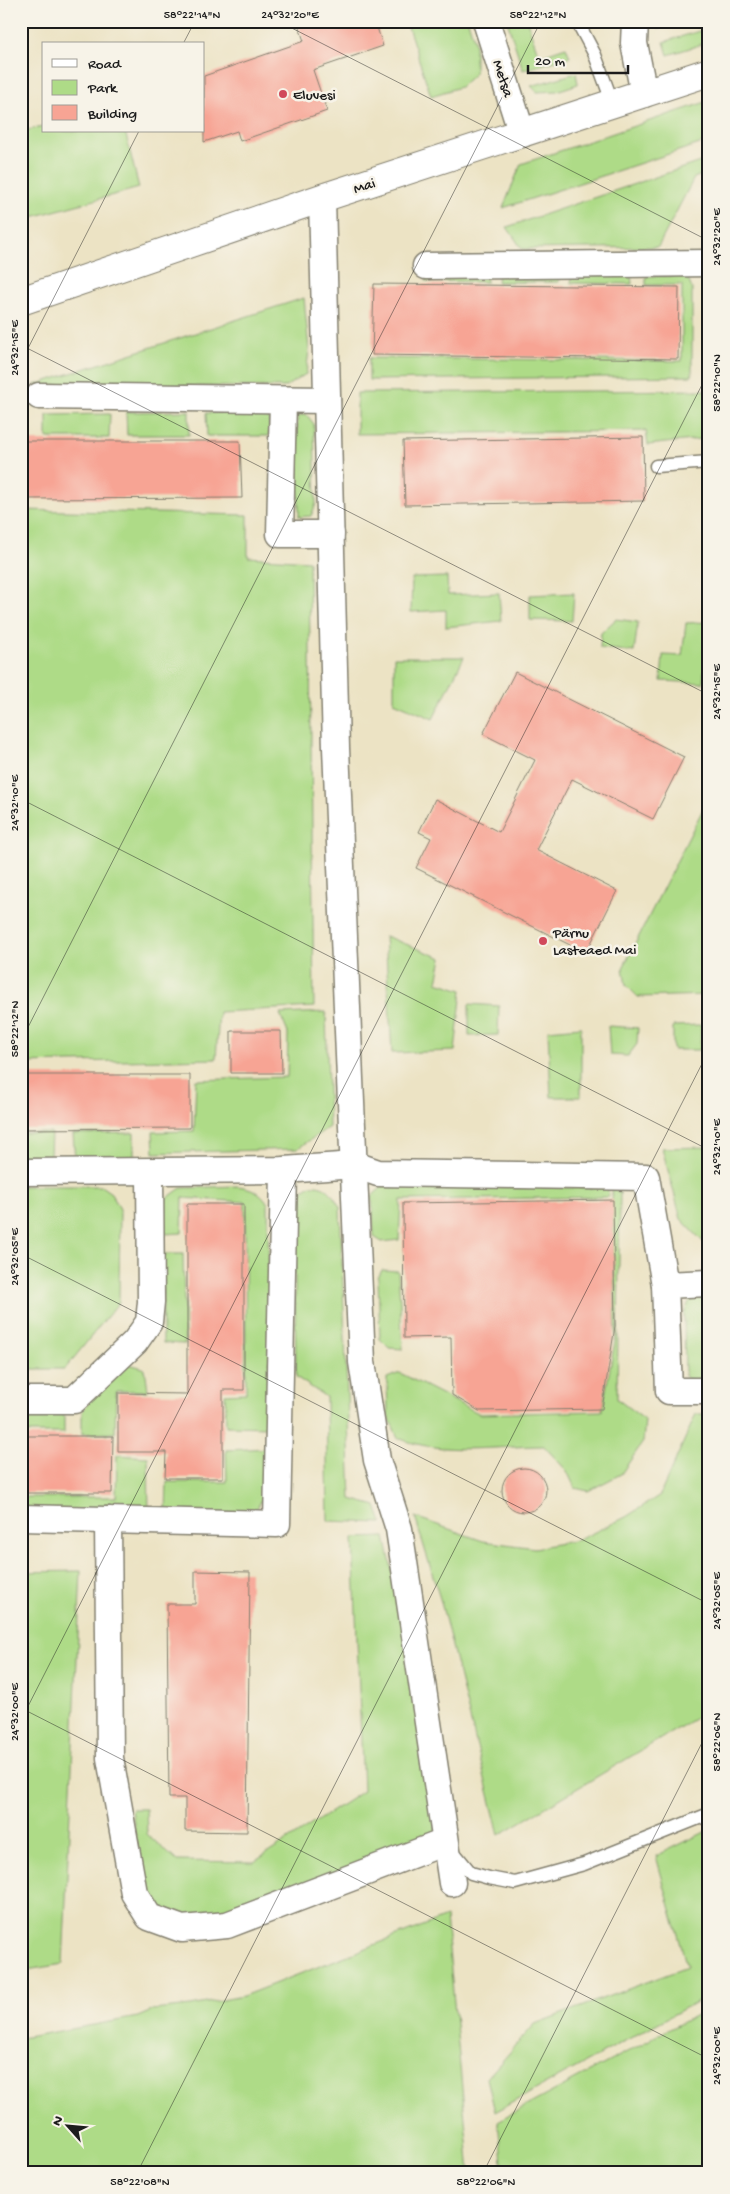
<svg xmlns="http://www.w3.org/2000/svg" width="730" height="2194" font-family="'Gochi Hand',sans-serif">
  <rect width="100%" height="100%" fill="#f7f3e8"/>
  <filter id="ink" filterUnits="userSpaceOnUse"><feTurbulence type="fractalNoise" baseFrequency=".02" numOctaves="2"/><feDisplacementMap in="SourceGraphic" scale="10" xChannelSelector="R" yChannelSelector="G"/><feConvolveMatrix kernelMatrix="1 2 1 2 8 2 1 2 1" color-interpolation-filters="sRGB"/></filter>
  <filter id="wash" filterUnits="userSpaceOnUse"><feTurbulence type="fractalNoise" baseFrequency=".0096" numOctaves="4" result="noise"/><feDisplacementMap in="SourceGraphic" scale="20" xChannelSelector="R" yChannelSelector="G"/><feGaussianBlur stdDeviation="1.12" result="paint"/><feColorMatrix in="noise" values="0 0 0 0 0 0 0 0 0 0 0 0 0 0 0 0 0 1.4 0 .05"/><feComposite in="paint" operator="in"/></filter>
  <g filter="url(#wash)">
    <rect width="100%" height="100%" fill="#ece3c4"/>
    <g fill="#aedb87" stroke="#657c52">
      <path d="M406 21H468L475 43V73L460 87 431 96Z"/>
      <path d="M507 21H527L539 56 566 47 570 57 523 70Z"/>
      <path d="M656 21H684L658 29Z"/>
      <path d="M709 28V42L668 55 664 42Z"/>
      <path d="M576 73 578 84 557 91 537 92 531 86Z"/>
      <path d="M709 101V141L503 208 521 164Z"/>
      <path d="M44 127V131H125L139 188 21 220V131Z"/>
      <path d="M709 159V172L694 178 658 247 522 249 507 227Z"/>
      <path d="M427 273 486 274 487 282 426 281Z"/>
      <path d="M498 273 558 274 559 282H497Z"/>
      <path d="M572 274 631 275 632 284 571 283Z"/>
      <path d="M646 276H679L688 279 692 289V376L369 380V358L682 361V285H646Z"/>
      <path d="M706 295H709V377H707Z"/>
      <path d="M304 298 309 350 306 374 285 387 34 385Z"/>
      <path d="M709 390V438L648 445 646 431 357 434V393Z"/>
      <path d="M189 411V435H127L126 412Z"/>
      <path d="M269 412V436H207L206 413Z"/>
      <path d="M110 414 109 438H47V415Z"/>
      <path d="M306 414 314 424 316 504 311 516 299 517 297 416Z"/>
      <rect x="21" y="415" width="6" height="24"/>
      <path d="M21 510 248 515V557L309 561 314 1007 219 1012 216 1059 21 1063Z"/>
      <path d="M447 577 448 595 499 593 501 621 446 627V610L411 612 412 578Z"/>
      <path d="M574 593 572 621 530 620V595Z"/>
      <path d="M616 619 638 622 634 652 600 648 601 633Z"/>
      <path d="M708 622 703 683 661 681 663 655 682 656 686 623Z"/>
      <path d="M394 657H464L433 719 394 702Z"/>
      <path d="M709 797V995L638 997 626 985 623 968Z"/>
      <path d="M385 936 442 958 437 982 462 990 455 1051 392 1053Z"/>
      <path d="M469 1004 499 1006 498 1035 469 1036Z"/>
      <path d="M326 1012 329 1127 297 1149 154 1153 153 1132 194 1131 196 1080 287 1077 288 1033 280 1014Z"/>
      <path d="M701 1025 700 1050H673V1026Z"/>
      <path d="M608 1026 638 1028 637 1044 628 1056 610 1055Z"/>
      <path d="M581 1027V1097H551L548 1030Z"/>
      <path d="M21 1133H51L50 1156 21 1157Z"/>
      <path d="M134 1133V1157L75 1159 73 1134Z"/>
      <path d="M709 1147V1248L681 1219 662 1148Z"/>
      <path d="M311 1185C328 1184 332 1194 340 1207L351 1499 376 1506 382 1523 328 1521 326 1397 296 1377 294 1204 303 1190Z"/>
      <path d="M21 1186H101L111 1193 120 1209 119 1302 65 1369H21Z"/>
      <path d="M238 1186C251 1188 261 1191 268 1204L270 1427 226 1426 225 1394 246 1393 245 1202 183 1198 182 1233 164 1234 163 1201 181 1188Z"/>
      <path d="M383 1186 608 1188 609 1197 401 1200 399 1240 382 1242 374 1237 372 1196Z"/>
      <path d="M612 1187 620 1193 617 1399 645 1420 643 1442 621 1474 588 1491 575 1488 567 1471 544 1446C498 1446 441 1456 398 1438L388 1415 387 1378 400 1373 480 1414 602 1411 616 1336Z"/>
      <path d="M162 1254H183L185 1344 163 1343Z"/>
      <path d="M382 1270 398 1271 403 1349 389 1348 380 1339 378 1278Z"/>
      <path d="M709 1295V1306H704L702 1362 709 1363V1384L689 1380 685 1376 684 1313 692 1296Z"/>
      <path d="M129 1364 143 1368 146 1375 148 1391H116L115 1433 82 1434V1411L119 1366Z"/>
      <rect x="21" y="1412" width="43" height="21"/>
      <path d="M696 1414H709V1710L499 1835 441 1602 415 1517 483 1541 535 1548 578 1540 626 1517 660 1495Z"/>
      <path d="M271 1448 270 1485 256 1510 244 1514 166 1513 167 1482H227L226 1450Z"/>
      <path d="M117 1455 148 1457 149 1516 21 1517V1497H116Z"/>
      <path d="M385 1537 406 1635 437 1835 222 1914 169 1916 142 1891 132 1809H146L147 1834 177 1861 254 1862 363 1791 353 1538Z"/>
      <path d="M81 1571 63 1964 21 1971V1572Z"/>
      <path d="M709 1830V1995L495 2112 487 2078 535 2024 687 1967 656 1856Z"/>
      <path d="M446 1917 470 2173H21V2038L138 2017 154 2010 191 2006 243 1996Z"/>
      <path d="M709 2008V2173H503L498 2121Z"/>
    </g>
    <g id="blocks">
      <g fill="#f7a494">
        <path d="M297 21H375L383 46 313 70 327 111 240 141 237 131 204 142V76L304 41Z"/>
        <path d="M374 284 679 287 678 359 372 355Z"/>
        <path d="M643 437 644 501 405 505 403 441Z"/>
        <path d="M21 441H240L242 498 21 499Z"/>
        <path d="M515 672 684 757 653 819 572 779 536 850 617 891 586 953 416 868 431 838 419 832 435 799 499 832 535 760 483 734Z"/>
        <path d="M231 1031H281L282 1073H231Z"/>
        <path d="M21 1075H190V1128L21 1129Z"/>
        <path d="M613 1200 615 1326 602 1409 479 1411 452 1395 451 1337 404 1338 403 1203Z"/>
        <path d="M187 1204H244V1390H223V1478H165L166 1452H118V1393L187 1394Z"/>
        <path d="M21 1436H113L112 1493H21Z"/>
        <circle cx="524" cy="1490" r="22"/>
        <path d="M195 1571 250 1572 247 1832 185 1831V1798H169L167 1604H195Z"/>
      </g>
    </g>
  </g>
  <g filter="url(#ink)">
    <use href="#blocks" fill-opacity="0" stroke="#848070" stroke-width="1"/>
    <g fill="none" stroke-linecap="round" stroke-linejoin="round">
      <defs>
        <g id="lane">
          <path d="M577 21 595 55 613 104"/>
          <path d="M656 466 709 462"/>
          <path d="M452 1850 471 1873 489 1878 515 1883 584 1864 709 1814"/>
        </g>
        <g id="street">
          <path d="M486 21 522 134"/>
          <path d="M635 21 634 43 644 94"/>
          <path d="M322 198 336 748 362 1362 377 1460 399 1529 452 1883"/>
          <path d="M426 266 709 263"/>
          <path d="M39 396 327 400"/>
          <path d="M283 400 280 534H331"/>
          <path d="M21 1172 284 1170 355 1165 378 1173 646 1177 665 1285"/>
          <path d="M709 1283 665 1285 669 1391H709"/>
          <path d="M21 1400H74L135 1342 149 1322 151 1302 150 1172"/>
          <path d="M21 1518 277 1524 284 1170"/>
          <path d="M108 1520 110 1758 134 1893 149 1917 182 1929 227 1925 445 1842"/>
        </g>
        <path id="secondary" d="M21 301 322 198 709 72"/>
      </defs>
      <use href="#lane" stroke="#848070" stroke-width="15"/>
      <use href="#street" stroke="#848070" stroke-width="29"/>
      <use href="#secondary" stroke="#848070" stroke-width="30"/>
      <use href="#lane" stroke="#fff" stroke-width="12"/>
      <use href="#street" stroke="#fff" stroke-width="26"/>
      <use href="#secondary" stroke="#fff" stroke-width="28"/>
    </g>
  </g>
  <path fill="none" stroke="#1c1c1c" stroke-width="1" stroke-opacity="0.45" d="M278 21 709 241M183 44 195 21M21 345 709 695M21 362 139 131M21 799 709 1150M21 1041 541 21M21 1254 709 1604M21 1708 709 2059M21 1720 709 371M21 2163 40 2173M137 2173 709 1050M483 2173 709 1729"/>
  <g fill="#d1495b" stroke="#f7f3e8" stroke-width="2">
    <circle cx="283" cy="94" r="5"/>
    <circle cx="543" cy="941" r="5"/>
  </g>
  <g text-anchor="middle" stroke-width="5" stroke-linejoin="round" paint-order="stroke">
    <g font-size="15" fill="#1c1c1c" stroke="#f7f3e8">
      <text transform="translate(504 78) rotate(72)" y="5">Metsa</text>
      <text transform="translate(364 185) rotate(-18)" y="5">Mai</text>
    </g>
    <g font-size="15" fill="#1c1c1c" stroke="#f7f3e8" text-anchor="start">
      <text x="293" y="99">Eluvesi</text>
      <text x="553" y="937">Pärnu<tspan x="553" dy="17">Lasteaed Mai</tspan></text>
    </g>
  </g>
  <rect width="730" height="2194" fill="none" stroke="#f7f3e8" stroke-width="55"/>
  <rect x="42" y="42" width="162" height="90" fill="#f7f3e8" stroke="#9f9d96"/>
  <rect x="52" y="59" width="25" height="8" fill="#ffffff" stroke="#9f9d96"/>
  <text x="88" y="68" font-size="15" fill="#1c1c1c">Road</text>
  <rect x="52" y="80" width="25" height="15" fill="#aedb87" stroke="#9f9d96"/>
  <text x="88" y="92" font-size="15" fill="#1c1c1c">Park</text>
  <rect x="52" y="105" width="25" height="15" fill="#f7a494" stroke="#9f9d96"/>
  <text x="88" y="118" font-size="15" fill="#1c1c1c">Building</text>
  <g transform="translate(68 2126) rotate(297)" stroke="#f7f3e8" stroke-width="4" paint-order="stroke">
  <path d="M0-4L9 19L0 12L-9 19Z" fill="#1c1c1c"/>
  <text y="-8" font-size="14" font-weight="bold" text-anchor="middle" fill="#1c1c1c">N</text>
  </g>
  <path d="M528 65v8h100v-8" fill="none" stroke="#1c1c1c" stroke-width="2.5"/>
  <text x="535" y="65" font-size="15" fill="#1c1c1c" stroke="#f7f3e8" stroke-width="4" paint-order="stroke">20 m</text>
  <rect x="28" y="28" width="674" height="2138" fill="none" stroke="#1c1c1c" stroke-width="2"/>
  <g font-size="12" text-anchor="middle" fill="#1c1c1c">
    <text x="192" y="18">58°22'14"N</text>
    <text x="290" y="18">24°32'20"E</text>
    <text x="538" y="18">58°22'12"N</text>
    <text transform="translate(716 237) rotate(-90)" y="4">24°32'20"E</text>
    <text transform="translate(14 348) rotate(-90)" y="4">24°32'15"E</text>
    <text transform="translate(716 383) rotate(-90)" y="4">58°22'10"N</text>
    <text transform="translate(716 692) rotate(-90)" y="4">24°32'15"E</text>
    <text transform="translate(14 803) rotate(-90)" y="4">24°32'10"E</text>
    <text transform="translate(14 1029) rotate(-90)" y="4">58°22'12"N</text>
    <text transform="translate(716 1147) rotate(-90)" y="4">24°32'10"E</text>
    <text transform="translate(14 1257) rotate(-90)" y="4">24°32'05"E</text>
    <text transform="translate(716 1601) rotate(-90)" y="4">24°32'05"E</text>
    <text transform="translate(14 1712) rotate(-90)" y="4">24°32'00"E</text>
    <text transform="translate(716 1742) rotate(-90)" y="4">58°22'06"N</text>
    <text transform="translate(716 2056) rotate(-90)" y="4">24°32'00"E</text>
    <text x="140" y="2185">58°22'08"N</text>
    <text x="486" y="2185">58°22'06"N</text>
  </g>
</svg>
